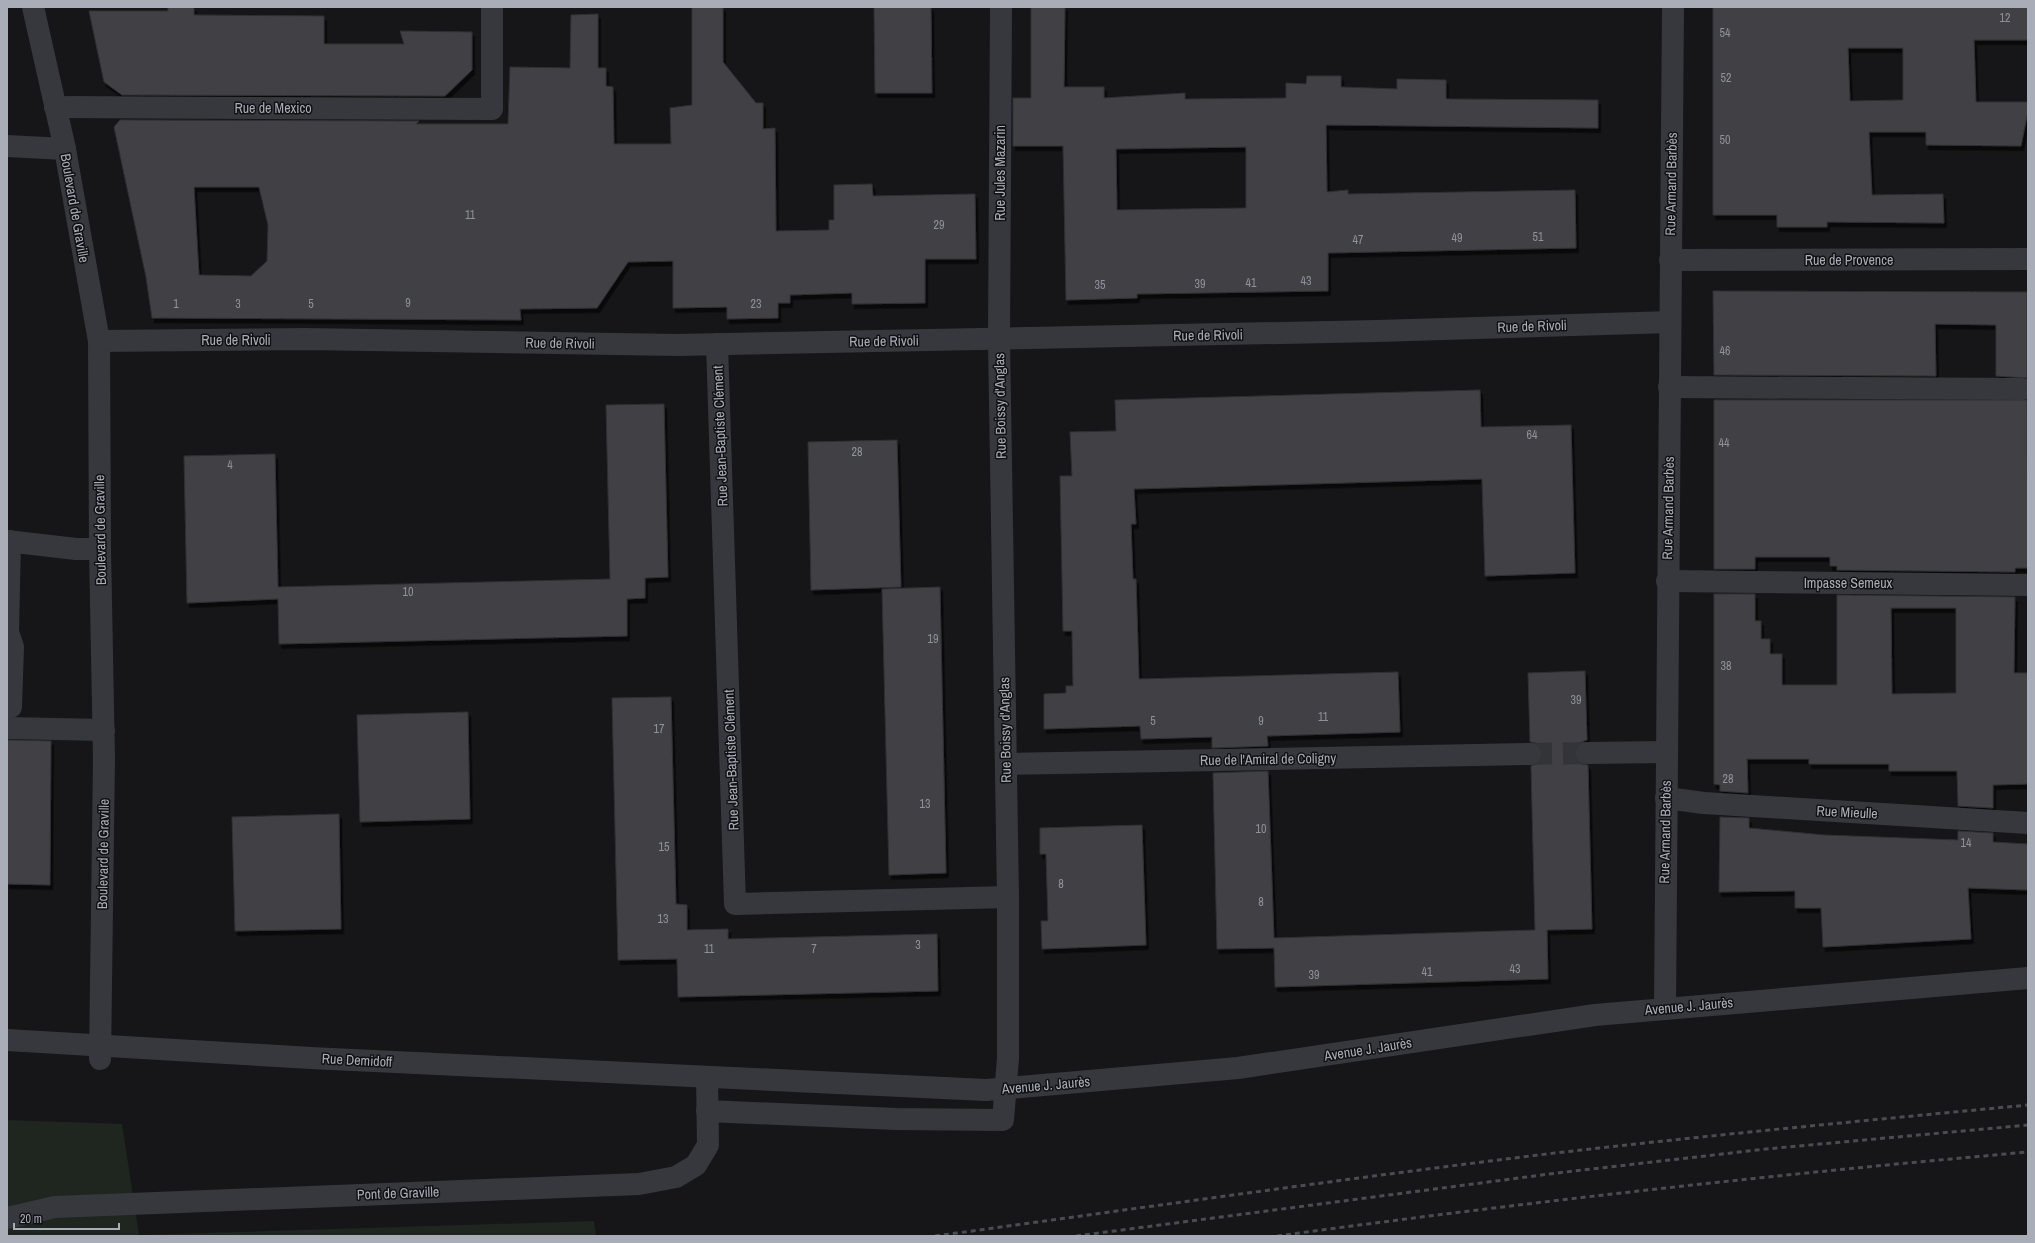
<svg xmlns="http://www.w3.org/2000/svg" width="2035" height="1243" font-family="'Archivo Narrow',sans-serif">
  <defs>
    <filter id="shadow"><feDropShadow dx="2.5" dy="4.5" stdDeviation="0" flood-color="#0009"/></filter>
  </defs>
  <rect width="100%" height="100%" fill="#161618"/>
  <path fill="#1e261f" d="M7 1120 122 1124 139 1235 594 1221 596 1236H7Z"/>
  <g fill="#404145" stroke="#303034" fill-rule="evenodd" filter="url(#shadow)">
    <path d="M168 7H194V15L324 16V44H404L400 31 472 32V70L445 96 122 95 104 82 89 11H168Z"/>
    <path d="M692 7H723V62L756 103H763V129L775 128 776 231 829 230V220H834V185L872 184 873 196 975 194 976 259H925V303L852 304V293L790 295V303H778V318L727 319V307L673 308V261L628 262 597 308 520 309 521 320 152 318 146 277 114 127 120 120 419 121 416 124H508L510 67 570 68 571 15 598 14V68H606V86L613 87 614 144H671L670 108 692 105ZM194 187H259L268 225 267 261 251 276 199 275Z"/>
    <path d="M874 7H931L932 93H875Z"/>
    <path d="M1031 7H1065L1064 87H1104V98L1185 93V99L1286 98V83L1306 84 1307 76H1341V87L1397 89V79L1446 80V99L1598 100V128L1326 125 1327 192 1348 190V194L1575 190 1576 248 1328 253V291L1137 294V298L1066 300 1063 146H1013V98H1031ZM1246 147V208L1117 210 1116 149Z"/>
    <path d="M1713 7H2028V40H1974L1976 102H2028V111L2021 146 1926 145V132H1869L1872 195 1943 194 1944 223 1827 222V227H1777V215H1713ZM1848 48H1903V100L1850 101Z"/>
    <path d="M1713 291 2027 292V378L1996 376V325L1935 324 1936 376 1714 375Z"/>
    <path d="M1480 390 1481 427 1571 425 1575 573 1485 576 1482 479 1134 489 1136 524H1131L1133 579H1136L1139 679 1398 672 1400 732 1267 736 1268 746 1212 748V737L1141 739 1140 726 1044 729V694L1066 693V686H1073L1072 631H1063L1060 476H1072L1070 432 1116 431 1115 400Z"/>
    <path d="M1714 400H2027L2028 568H2015V572L1837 570V566H1830V557H1755V569H1714Z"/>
    <path d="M664 404 668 577 645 578V598L627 599V636L279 644 278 599 187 603 184 456 275 454 278 587 610 579 606 405Z"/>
    <path d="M897 440 901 587 811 590 808 442Z"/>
    <path d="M940 587 946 873 889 875 882 589Z"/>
    <path d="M1714 594H1755V621H1761V639H1770V654H1782V685H1837V595L2015 597 2014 673H2028V784L1993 785V808L1958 806 1957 771H1889V764H1809V759H1747L1748 793 1720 791V785L1714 784ZM1891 608H1956V693L1892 694Z"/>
    <path d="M1585 671 1587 740 1581 742 1576 747 1575 754 1576 759 1581 764 1588 765 1592 929 1547 930 1548 979 1275 987 1274 948 1217 949 1213 773 1268 771 1274 938 1535 930 1531 766 1537 764 1541 760 1542 753 1541 748 1536 743 1530 742 1528 673Z"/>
    <path d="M671 697 676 904 687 905V930L728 929V939L937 934 938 991 678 997 677 959 618 960 612 698Z"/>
    <path d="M468 712 470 819 360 822 357 715Z"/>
    <path d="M7 740 51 741 50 885 7 884Z"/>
    <path d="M339 814 341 929 235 931 232 817Z"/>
    <path d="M1720 817 1749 818V828L1824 835 1958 840V831L1993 833V842L2028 844V890L1968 888 1971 939 1823 947 1821 908H1795V891L1719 892Z"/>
    <path d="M1142 825 1146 945 1042 949 1041 921H1048L1046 854H1040V828Z"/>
  </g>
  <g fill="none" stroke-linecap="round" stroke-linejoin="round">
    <path stroke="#333438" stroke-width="22" stroke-dasharray="22 11" stroke-linecap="butt" d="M1530 754 1587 753"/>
    <g stroke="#37383d" stroke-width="22">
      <path d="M33 7 65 149 99 341 100 549 104 759 100 1059"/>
      <path d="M55 107 492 109V7"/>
      <path d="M7 146 65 149"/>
      <path d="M1670 260 2028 259"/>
      <path d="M99 341 305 339 677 345 1377 331 1670 322"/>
      <path d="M717 344 735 904 1008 897"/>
      <path d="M1669 387 2022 389"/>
      <path d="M7 541 76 549H100"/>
      <path d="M10 541 8 632 13 647 11 707"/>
      <path d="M1667 581 2028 585"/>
      <path d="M7 728 104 730"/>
      <path d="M1587 753 1666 752"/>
      <path d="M1006 764 1530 754"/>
      <path d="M1666 798 1704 803 2028 823"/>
      <path d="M1665 1009 1673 7"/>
      <path d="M7 1040 311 1058 986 1090 1238 1068 1595 1015 2028 978"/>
      <path d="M707 1111 896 1119 1003 1120 1008 1058V897L999 339 1001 7"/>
      <path d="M7 1218 55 1207 639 1184 676 1177 696 1165 708 1145 707 1077"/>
    </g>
    <g stroke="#4a4c52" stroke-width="3" stroke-dasharray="5 4" stroke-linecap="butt">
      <path d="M935 1236C1142 1208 1348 1178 1555 1153 1712 1135 1870 1120 2028 1105"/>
      <path d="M1076 1236 1557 1173 1766 1149 2028 1125"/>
      <path d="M1277 1236C1527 1202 1777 1174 2028 1152"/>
    </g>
  </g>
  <g text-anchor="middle" stroke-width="3" stroke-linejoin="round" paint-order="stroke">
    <g font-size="12" fill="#8e929b">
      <text x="2005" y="22">12</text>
      <text x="1725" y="37">54</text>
      <text x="1726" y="82">52</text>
      <text x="1725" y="144">50</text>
      <text x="470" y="219">11</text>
      <text x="939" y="229">29</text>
      <text x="1538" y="241">51</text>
      <text x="1457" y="242">49</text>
      <text x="1358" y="244">47</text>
      <text x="1306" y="285">43</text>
      <text x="1251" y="287">41</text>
      <text x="1200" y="288">39</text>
      <text x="1100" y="289">35</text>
      <text x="408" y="307">9</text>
      <text x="176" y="308">1</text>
      <text x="238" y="308">3</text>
      <text x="311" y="308">5</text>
      <text x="756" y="308">23</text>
      <text x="1725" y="355">46</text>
      <text x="1532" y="439">64</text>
      <text x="1724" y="447">44</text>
      <text x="857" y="456">28</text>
      <text x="230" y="469">4</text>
      <text x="408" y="596">10</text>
      <text x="933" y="643">19</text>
      <text x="1726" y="670">38</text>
      <text x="1576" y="704">39</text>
      <text x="1323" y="721">11</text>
      <text x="1153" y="725">5</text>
      <text x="1261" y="725">9</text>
      <text x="659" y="733">17</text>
      <text x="1728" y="783">28</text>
      <text x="925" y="808">13</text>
      <text x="1261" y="833">10</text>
      <text x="1966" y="847">14</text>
      <text x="664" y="851">15</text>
      <text x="1061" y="888">8</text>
      <text x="1261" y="906">8</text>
      <text x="663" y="923">13</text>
      <text x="918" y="949">3</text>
      <text x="709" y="953">11</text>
      <text x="814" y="953">7</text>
      <text x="1515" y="973">43</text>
      <text x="1427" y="976">41</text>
      <text x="1314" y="979">39</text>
    </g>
    <g font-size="14" fill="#a8adb8" stroke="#111113">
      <text x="273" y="113">Rue de Mexico</text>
      <text transform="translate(1000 173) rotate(-90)" y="5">Rue Jules Mazarin</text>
      <text transform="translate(1671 184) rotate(-89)" y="5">Rue Armand Barbès</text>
      <text transform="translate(75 208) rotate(80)" y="5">Boulevard de Graville</text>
      <text x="1849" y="265">Rue de Provence</text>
      <text transform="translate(1532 326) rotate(-2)" y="5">Rue de Rivoli</text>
      <text transform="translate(1208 335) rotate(-1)" y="5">Rue de Rivoli</text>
      <text x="236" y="345">Rue de Rivoli</text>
      <text transform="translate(884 341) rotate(-1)" y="5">Rue de Rivoli</text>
      <text transform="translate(560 343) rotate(1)" y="5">Rue de Rivoli</text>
      <text transform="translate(1000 406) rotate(-91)" y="5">Rue Boissy d'Anglas</text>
      <text transform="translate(720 436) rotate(-92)" y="5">Rue Jean-Baptiste Clément</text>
      <text transform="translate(1668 508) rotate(-89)" y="5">Rue Armand Barbès</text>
      <text transform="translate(100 530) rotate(-91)" y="5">Boulevard de Graville</text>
      <text x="1848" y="588">Impasse Semeux</text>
      <text transform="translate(1005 730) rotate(-91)" y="5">Rue Boissy d'Anglas</text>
      <text transform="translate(1268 759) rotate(-1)" y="5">Rue de l'Amiral de Coligny</text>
      <text transform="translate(731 760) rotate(-92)" y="5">Rue Jean-Baptiste Clément</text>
      <text transform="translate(1847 812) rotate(3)" y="5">Rue Mieulle</text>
      <text transform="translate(1665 832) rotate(-89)" y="5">Rue Armand Barbès</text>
      <text transform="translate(103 854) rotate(-89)" y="5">Boulevard de Graville</text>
      <text transform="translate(1689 1006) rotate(-5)" y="5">Avenue J. Jaurès</text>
      <text transform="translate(1368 1049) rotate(-9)" y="5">Avenue J. Jaurès</text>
      <text transform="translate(357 1060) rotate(3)" y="5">Rue Demidoff</text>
      <text transform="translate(1046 1085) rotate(-5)" y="5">Avenue J. Jaurès</text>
      <text transform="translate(398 1193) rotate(-2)" y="5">Pont de Graville</text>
    </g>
  </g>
  <rect width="2035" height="1243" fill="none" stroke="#a8adb8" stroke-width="16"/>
  <path d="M14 1223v6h105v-6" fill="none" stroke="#a8adb8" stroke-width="2"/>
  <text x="20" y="1223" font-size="12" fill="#a8adb8" stroke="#111113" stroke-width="3" paint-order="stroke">20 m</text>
</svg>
